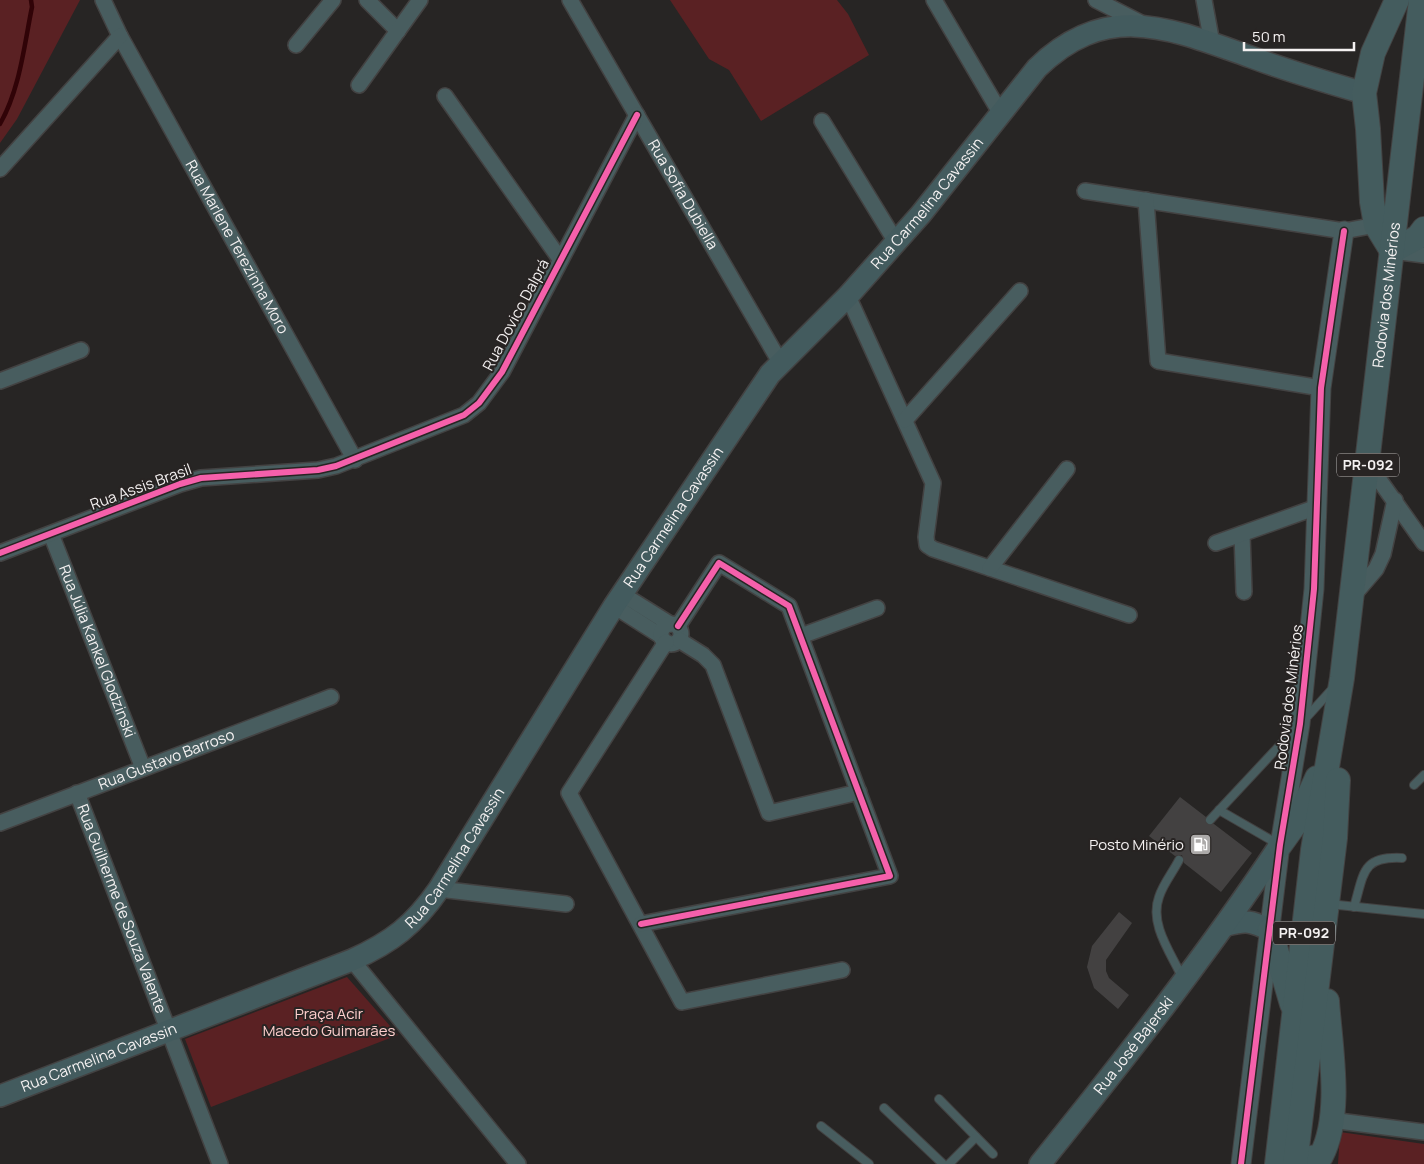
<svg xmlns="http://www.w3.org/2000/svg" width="1424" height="1164" font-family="Manrope,sans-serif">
  <rect width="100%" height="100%" fill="#272524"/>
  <g fill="#5a2123">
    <path d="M0 0H80L17 119 0 143Z"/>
    <path d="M670 0H837L848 14 869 55 761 121 729 70 709 59Z"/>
    <path d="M347 977 398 1035 211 1107 185 1039Z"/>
    <path d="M1340 1132 1424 1144V1164H1338Z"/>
  </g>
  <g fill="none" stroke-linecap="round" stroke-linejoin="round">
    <path stroke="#300307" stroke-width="4.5" d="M0 124C20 89 24 46 32 7L31 0"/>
  </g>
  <g fill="#434141">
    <path d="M1180 797 1206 817 1207 824H1214L1252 853 1221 892 1184 863 1182 855 1175 856 1149 836Z"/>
    <path d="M1119 912 1132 923 1106 960V971L1109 978 1129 995 1118 1009 1094 988 1087 967 1092 946Z"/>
  </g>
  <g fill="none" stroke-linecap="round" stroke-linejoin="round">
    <defs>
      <g id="service">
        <path d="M1305 719 1334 687"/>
        <path d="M1414 785 1424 775"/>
        <path d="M1219 810 1278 844"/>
        <path d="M1210 820 1295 729"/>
        <path d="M1179 860C1173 872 1163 884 1159 897 1149 924 1171 953 1182 977"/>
        <path d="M1329 904 1424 914"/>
        <path d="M1354 907C1364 873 1362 856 1402 858"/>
        <path d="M939 1099 993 1154"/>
        <path d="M884 1108 943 1164"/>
        <path d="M821 1126 869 1164"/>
        <path d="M949 1164 976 1137"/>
      </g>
      <g id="minor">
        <path id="s1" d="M103 0 120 36 355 460"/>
        <path d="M367 0 398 31"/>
        <path id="s2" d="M570 0 780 362"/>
        <path d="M934 0 1001 114"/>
        <path d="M1096 0 1141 23"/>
        <path d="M1204 0 1212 43"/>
        <path d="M296 45 333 0"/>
        <path d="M359 85 420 0"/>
        <path d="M445 96 560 259"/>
        <path d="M822 121 896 242"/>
        <path d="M0 169 120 36"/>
        <path d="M1085 191 1344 231 1376 225"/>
        <path d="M1146 200 1158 361 1321 388"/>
        <path d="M1393 251 1424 255"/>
        <path d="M848 296 933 483 926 537 927 545 933 549 1129 615"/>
        <path d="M0 381 81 350"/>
        <path d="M905 420 1020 291"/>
        <path d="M1368 464 1424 543"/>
        <path id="s3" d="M51 534 143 768"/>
        <path d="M1242 534 1244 592"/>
        <path d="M1216 543 1317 507"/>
        <path d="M0 553 180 484 201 478 318 470 336 466 464 415 479 403 502 372 637 115"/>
        <path d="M990 568 1067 469"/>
        <path d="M622 594 670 624"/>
        <path d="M1352 597 1376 569 1383 554 1395 500"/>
        <path d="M614 606 661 636"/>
        <circle cx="671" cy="634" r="10"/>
        <path d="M801 636 877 608"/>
        <path d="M679 640 703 655 713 665 769 813 859 792"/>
        <path d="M666 642 569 793 682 1002 842 970"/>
        <path id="s4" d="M77 793 220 1164"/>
        <path id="s5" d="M0 823 331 697"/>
        <path d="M439 889 566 904"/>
        <path d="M641 924 890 876 789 606 719 563 678 626"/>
        <path d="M352 960 518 1164"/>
        <path d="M1331 1120 1424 1132"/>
      </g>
      <path id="tertiary" d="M1241 1164 1280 845 1300 724 1314 589 1321 388 1344 231"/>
      <g id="secondary">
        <path d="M1227 925C1246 920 1252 921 1270 930"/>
        <path id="s6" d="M0 1096 352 960C392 942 414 925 439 889L614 606 770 374 848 296 921 214 1037 68C1107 0 1169 28 1251 57 1288 71 1326 82 1364 93"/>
        <path id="s7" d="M1040 1164C1124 1060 1206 956 1280 845"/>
      </g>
      <g id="primary">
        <path d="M1392 251 1376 225 1372 202 1368 129 1364 93 1373 53 1397 0"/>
        <path d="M1392 251 1418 237 1424 229"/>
        <path d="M1280 845 1298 820 1317 778"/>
        <path d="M1270 930 1292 1004"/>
        <path d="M1285 1151 1295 1161 1321 1156C1343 1115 1330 1046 1327 1001"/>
        <path id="s8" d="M1277 1164 1313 850 1342 678 1421 0"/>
        <path d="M1295 1164 1335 838 1338 780"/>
      </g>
    </defs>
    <use href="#service" stroke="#434242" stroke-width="10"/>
    <use href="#minor" stroke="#434242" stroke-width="18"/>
    <use href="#tertiary" stroke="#434242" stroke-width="21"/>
    <use href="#secondary" stroke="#434242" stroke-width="24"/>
    <use href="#primary" stroke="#434242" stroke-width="26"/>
    <use href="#service" stroke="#485d5f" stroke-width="8"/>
    <use href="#minor" stroke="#485d5f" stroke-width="15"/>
    <use href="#tertiary" stroke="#485d5f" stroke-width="19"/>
    <use href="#secondary" stroke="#435b5e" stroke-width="21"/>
    <use href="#primary" stroke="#445c5e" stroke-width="24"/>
    <defs>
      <g id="cycleway">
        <path d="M0 553 180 484 201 478 318 470 336 466 464 415 479 403 502 372 637 115"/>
        <path d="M641 924 890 876 789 606 719 563 678 626"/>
        <path d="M1241 1164 1280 845 1300 724 1314 589 1321 388 1344 231"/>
      </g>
    </defs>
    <use href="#cycleway" stroke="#282423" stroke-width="9"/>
    <use href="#cycleway" stroke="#f560ab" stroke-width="6"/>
  </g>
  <defs>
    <symbol id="fuel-square" viewBox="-11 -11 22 22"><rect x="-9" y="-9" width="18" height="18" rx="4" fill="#acaaa9" stroke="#282423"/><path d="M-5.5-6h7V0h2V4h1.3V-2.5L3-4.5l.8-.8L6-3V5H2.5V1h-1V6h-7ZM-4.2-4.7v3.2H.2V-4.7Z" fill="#fff"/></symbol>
  </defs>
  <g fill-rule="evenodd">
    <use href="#fuel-square" x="1188" y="832" width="25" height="25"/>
  </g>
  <g text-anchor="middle" stroke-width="4" stroke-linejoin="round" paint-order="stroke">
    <g fill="#282423" stroke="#b7b4b3" stroke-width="1">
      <rect x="1337" y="453.5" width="62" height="23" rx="4"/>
      <rect x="1273" y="921.5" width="62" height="23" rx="4"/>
    </g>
    <g font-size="14" font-weight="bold" fill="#f4f1f1">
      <text x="1368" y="470">PR-092</text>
      <text x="1304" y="938">PR-092</text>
    </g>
    <g font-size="15" fill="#f4f1f1" stroke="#282423">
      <text dy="5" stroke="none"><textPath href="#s2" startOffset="225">Rua Sofia Dubiella</textPath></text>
      <text dy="5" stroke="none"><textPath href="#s6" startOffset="1336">Rua Carmelina Cavassin</textPath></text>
      <text dy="5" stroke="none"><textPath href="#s1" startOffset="281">Rua Marlene Terezinha Moro</textPath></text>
      <text dy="5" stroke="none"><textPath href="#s8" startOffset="876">Rodovia dos Minérios</textPath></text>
      <text transform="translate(516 315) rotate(-62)" y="5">Rua Dovico Dalprá</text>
      <text transform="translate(141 487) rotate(-20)" y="5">Rua Assis Brasil</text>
      <text dy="5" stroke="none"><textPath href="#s6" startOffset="931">Rua Carmelina Cavassin</textPath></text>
      <text dy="5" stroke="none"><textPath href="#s3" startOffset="126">Rua Júlia Kankel Glodzinski</textPath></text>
      <text transform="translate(1289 697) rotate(-83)" y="5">Rodovia dos Minérios</text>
      <text dy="5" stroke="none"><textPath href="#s5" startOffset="178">Rua Gustavo Barroso</textPath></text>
      <text dy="5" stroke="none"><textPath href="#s6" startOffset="526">Rua Carmelina Cavassin</textPath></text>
      <text dy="5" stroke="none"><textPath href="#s4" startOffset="124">Rua Guilherme de Souza Valente</textPath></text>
      <text dy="5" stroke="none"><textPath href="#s7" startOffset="151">Rua José Bajerski</textPath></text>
      <text dy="5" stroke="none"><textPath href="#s6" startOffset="106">Rua Carmelina Cavassin</textPath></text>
    </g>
    <g font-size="15" fill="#f4f1f1" stroke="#282423" text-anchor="end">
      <text x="1184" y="850">Posto Minério</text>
    </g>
    <g font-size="15" fill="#fecfcd" stroke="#282423">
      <text x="329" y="1019">Praça Acir<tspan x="329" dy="17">Macedo Guimarães</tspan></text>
    </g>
  </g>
  <path d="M1244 42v8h110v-8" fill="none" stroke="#f4f1f1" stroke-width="2.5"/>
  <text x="1252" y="42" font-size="15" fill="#f4f1f1" stroke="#282423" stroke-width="4" paint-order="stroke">50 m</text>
</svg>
